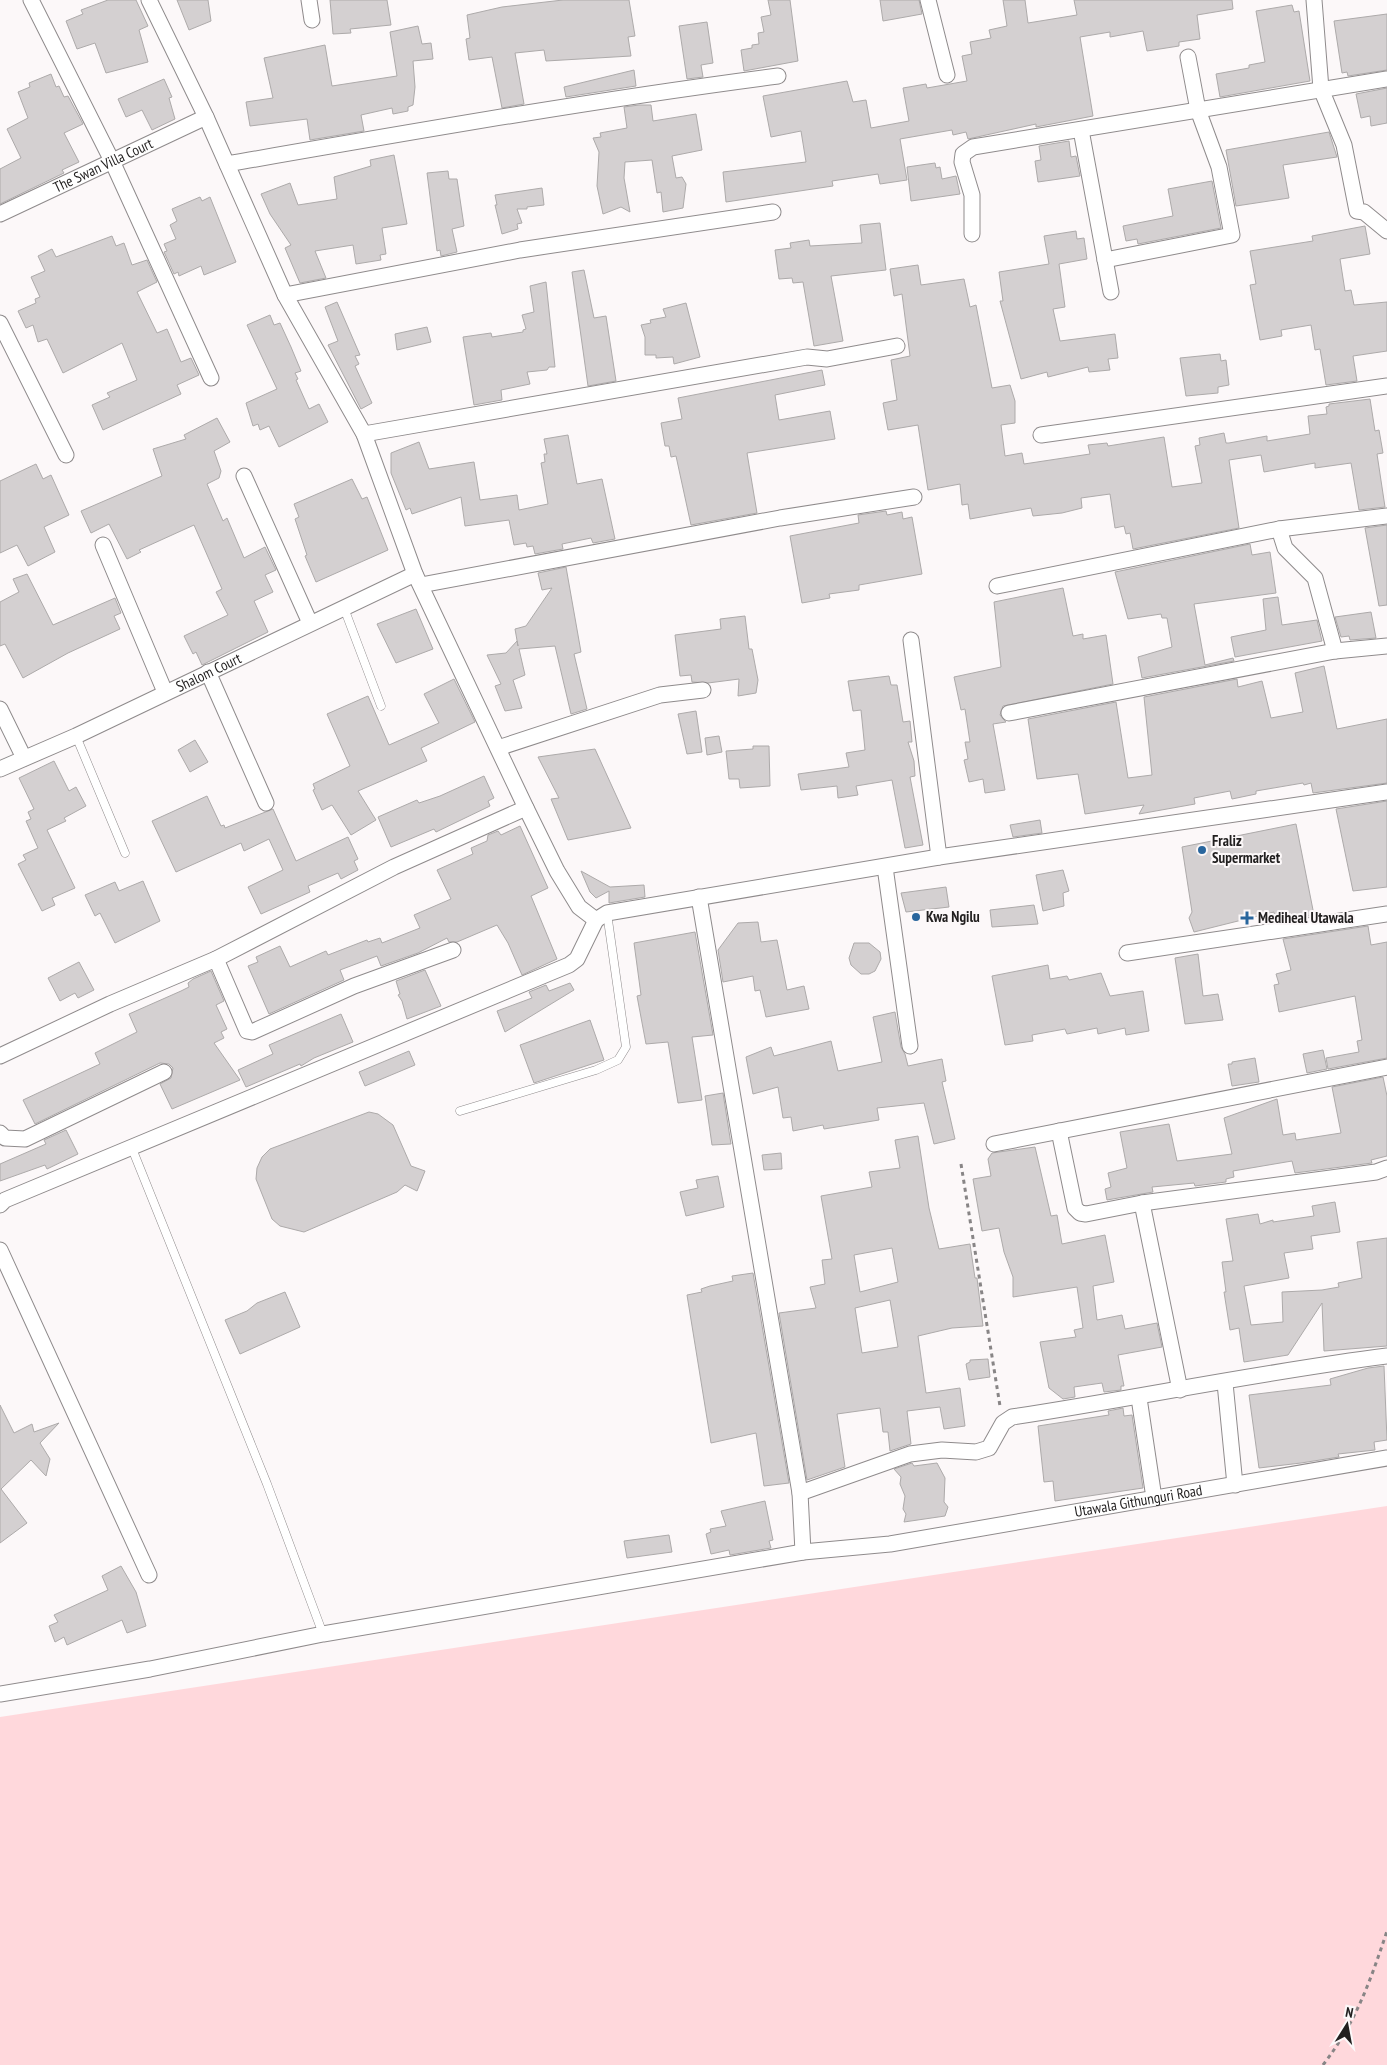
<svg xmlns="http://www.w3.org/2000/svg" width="1387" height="2065" font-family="'PT Sans Narrow',sans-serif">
  <rect width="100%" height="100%" fill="#fcf8f9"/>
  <path fill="#ffd8dc" d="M1387 1506V2065H0V1717Z"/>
  <g fill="#d4d0d1" stroke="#adaaaa" fill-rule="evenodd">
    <path d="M108 0H136L148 26 139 30 148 62 106 73 95 43 77 49 66 21 83 14 81 10Z"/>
    <path d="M177 0H208L211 21 189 30Z"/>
    <path d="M330 0H387L391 25 350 29 351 33 333 34Z"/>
    <path d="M563 0H629L635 36 628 37 631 56 546 61 544 50 515 53 524 104 502 108 492 57 469 60 466 39 470 38 467 15 502 7Z"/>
    <path d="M768 0H790L798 61 744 71 741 50 752 48V45L759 44 758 33 764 32 761 17 771 15Z"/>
    <path d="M880 0H919L922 14 883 21Z"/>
    <path d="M1003 0H1025L1028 23 1077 15 1074 0H1232L1233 9 1197 15 1200 39 1179 42V46L1147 51 1143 31 1110 37V32L1080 37 1093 116 1036 127V124L968 139 966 132 953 135 952 130 900 139 907 180 880 184 878 174 832 181 833 186 726 202 723 172 806 162 801 131 771 137 763 96 847 81 853 102 866 100 871 128 909 121 903 88 926 84 927 88 967 81 962 56 972 54 970 42 991 38 989 30 1007 26Z"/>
    <path d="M1292 5 1294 12 1299 11 1310 81 1220 97 1216 74 1249 68V65L1265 62 1256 11Z"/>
    <path d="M1387 14V70L1348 76 1347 72 1342 73 1334 21Z"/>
    <path d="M707 22 713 63 701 65 703 77 687 79 679 26Z"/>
    <path d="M418 26 422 44 431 43 433 59 413 61 415 87 413 105 408 107V111L393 114 392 108 361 115 364 131 310 140 307 119 250 126 246 102 273 98 264 58 325 45 332 86 397 76 390 32Z"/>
    <path d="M634 70 636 86 566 97 564 87Z"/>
    <path d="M51 74 56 87 59 86 64 97 68 96 83 124 64 133 79 162 62 170 64 173 0 204V169L21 158 7 129 28 118 18 92 30 87 29 83Z"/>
    <path d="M164 79 172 97 169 98 175 119 152 130 142 110 126 117 118 99Z"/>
    <path d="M1387 88V123L1371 126 1370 116 1361 118 1356 94Z"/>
    <path d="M639 105H651L653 121 696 114 702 150 672 156 676 178 682 177 686 184 683 208 663 212 661 192 657 193 652 160 625 162 624 178 630 212 621 207 603 214 597 186 599 152 593 138 601 137 600 133 627 128 624 107Z"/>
    <path d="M1329 132 1337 157 1283 165 1289 198 1236 206 1226 150Z"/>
    <path d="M1069 141 1071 157 1076 156 1080 176 1038 182 1035 161 1041 160 1039 146Z"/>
    <path d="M394 155 407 224 382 228 386 254 380 255 381 260 356 264 353 245 315 251 326 278 300 283 285 248 291 245 270 214 261 194 290 183 298 205 337 199 334 177 371 166 370 160Z"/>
    <path d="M935 163 936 168 940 167 942 179 956 176 960 194 911 201 907 167Z"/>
    <path d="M448 171 449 179H457L464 226 452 229 457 252 441 256 440 250 437 251 427 173Z"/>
    <path d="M1212 181 1221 228 1138 244 1137 239 1126 241 1123 226 1173 216 1168 189Z"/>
    <path d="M542 188 544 205 527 207V209H517L522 223 517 224 518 229 502 234 495 205H497L495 195Z"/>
    <path d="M200 197 202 201 210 197 236 262 204 275 201 266 179 276 178 272 174 274 164 252 167 251 164 244 176 239 170 225 177 221 172 209Z"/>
    <path d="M880 223 886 270 831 276 843 341 814 346 803 282 793 283 792 278 779 279 775 250 791 248 790 243 809 240 810 246 862 243 860 225Z"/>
    <path d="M1365 226 1370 254 1340 259 1345 291 1351 290 1354 305 1387 302V351L1353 356 1357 381 1326 385 1320 349 1315 350 1311 325 1281 330 1282 336 1260 340 1250 285 1256 284 1250 251 1313 241 1312 236Z"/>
    <path d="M1076 231 1077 239 1084 238 1087 259 1059 264 1065 307 1053 309 1060 341 1115 334 1118 358 1108 359 1110 370 1089 372 1088 367 1048 377 1047 372 1021 379 1000 301H1003L999 272 1049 264 1044 236Z"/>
    <path d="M112 236 116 246 124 243 132 265 147 260 157 282 137 292 157 333 167 329 181 362 191 358 199 375 177 385 181 394 103 430 92 405 110 397 107 393 137 380 122 343 63 373 47 339 38 342 33 325 26 328 18 311 36 303 35 299 40 297 31 277 45 271 38 256 52 249 56 257Z"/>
    <path d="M918 265 921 285 964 279 970 307 976 305 992 388 1010 385 1015 401V423L1001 425 1005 456 1022 453 1024 464 1090 454 1088 445 1107 443 1108 446 1164 437 1172 487 1202 483 1195 446 1200 445 1199 438 1224 433 1226 443H1229L1267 436V441L1310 434 1308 416 1327 414 1326 407 1329 406V404L1370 399 1375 431 1379 430 1383 453 1377 454 1385 507 1359 510 1351 463 1315 468V463L1264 472 1261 455 1229 460 1239 528 1133 549 1130 533 1126 534 1124 526 1115 528 1110 494 1081 498 1082 508 1062 513 1033 516 1031 508 970 519 968 504 962 505 960 484 928 490 918 425 888 430 883 403 897 400 891 360 910 356 902 294 894 296 890 269Z"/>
    <path d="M584 270 594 318 606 316 616 381 588 386 572 272Z"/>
    <path d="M546 282 555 367H549L547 370 527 372 530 384 501 390 502 400 474 405 463 337 491 333 492 337 523 332V330L526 329 522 315 534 312 530 286Z"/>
    <path d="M337 302 360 355 355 356 359 364 355 366 372 403 361 409 328 345 338 341 325 307Z"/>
    <path d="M686 303 700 357 674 364 673 357 656 358V355H645V337L641 325 651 323 650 320 666 317 663 309Z"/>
    <path d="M270 315 274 325 280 323 291 347 301 371 295 373 298 379 296 380 309 409 319 404 328 422 279 447 269 426 260 430 258 424 253 426 246 403 277 389 247 325Z"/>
    <path d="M427 327 431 342 397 350 395 334Z"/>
    <path d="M1220 354 1221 361 1226 360 1229 385 1218 387V393L1186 396 1180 358Z"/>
    <path d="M822 370 825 385 775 395 779 420 830 411 835 439 747 453 757 513 691 525 676 456 671 457 669 446H665L661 423 682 419 678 398Z"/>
    <path d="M217 418 230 442 214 451 221 471 219 478 207 484 223 521 227 518 244 558 265 547 276 570 265 575 273 592 254 601 268 632 202 665 196 652 193 654 184 636 228 615 216 592 222 589 194 525 139 550 141 552 127 559 109 524 91 533 81 511 162 476 153 449 186 439 184 435Z"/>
    <path d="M568 435 577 484 602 479 615 539 593 543 591 538 562 544 563 549 535 554 533 546 527 547 526 543 514 545 509 520 465 526 461 497 412 514 410 508 406 510 391 473V453L419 442 429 469 474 462 480 500 517 495 519 510 548 504 541 463 545 462 544 454H547L544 439Z"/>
    <path d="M36 464 43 479 51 475 69 515 44 527 55 552 28 566 17 545 0 553V481Z"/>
    <path d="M352 479 362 499 367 497 388 550 316 582 305 556 307 555 295 519 299 517 294 504Z"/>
    <path d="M886 511 887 515 902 512 903 519 912 517 922 574 859 585V590L829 594 830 598 802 603 790 536 859 523 858 515Z"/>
    <path d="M1387 525V605L1379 606 1365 528Z"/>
    <path d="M1250 544 1252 555 1270 552 1276 593 1194 604 1205 665 1233 658 1234 661 1142 678 1138 657 1172 647 1167 618H1162L1161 614 1128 619 1115 572Z"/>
    <path d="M566 567 581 652 574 654 587 709 571 714 555 646 519 649 525 675 513 680 522 708 505 711 495 686 501 684 487 655 506 653 517 641 518 646 515 629 526 626 552 588 542 590 538 573Z"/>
    <path d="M27 574 53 625 115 598 121 613 114 616 120 629 68 653 23 678 5 644 0 646V602L19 592 13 579Z"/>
    <path d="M1063 588 1073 636 1083 634V639L1106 635 1113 684 1003 706 1000 715 1006 722 993 724 1005 790 985 793 983 779 969 782 964 760 968 759 965 742H970L965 709 961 710 954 677 1001 667 994 602Z"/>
    <path d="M1278 597 1282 625 1317 620 1322 641 1235 657 1231 637 1266 630 1263 599Z"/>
    <path d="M416 609 433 649 396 663 377 624Z"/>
    <path d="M1371 612 1376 638 1350 640 1349 636 1341 637 1335 617Z"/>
    <path d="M745 616 749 649H752L758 680 756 693 738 696 739 679 708 683 692 682 691 675 680 676 675 635 721 629 720 619Z"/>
    <path d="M1324 666 1337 729 1387 719V783L1313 793 1311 783 1304 785 1303 783 1256 791V794L1232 799 1230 791 1194 798 1195 804 1139 814 1144 805 1085 814 1078 774 1037 779 1028 719 1116 702 1128 778 1152 775 1144 697 1237 679 1238 687 1262 681 1271 718 1303 712 1295 673Z"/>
    <path d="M889 676 891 685H897L903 722 910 721 912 742H908L914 761 915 776 910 777 923 845 905 848 892 780 856 786 858 795 838 798 837 786 801 790 798 774 849 767 846 753 865 750 861 710 853 711 848 681Z"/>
    <path d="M454 679 475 722 421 748 427 761 358 791 376 820 351 835 332 805 322 810 313 790 315 789 313 784 350 766 327 714 368 696 389 745 439 723 424 694Z"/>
    <path d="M696 711 702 752 687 754 678 714Z"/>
    <path d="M719 736 722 752 707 755 705 738Z"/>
    <path d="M195 740 208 762 190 772 178 750Z"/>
    <path d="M753 746H769L770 786 740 788 739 779H729L726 751 753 749Z"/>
    <path d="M595 749 631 828 568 840 551 799 559 798 538 757Z"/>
    <path d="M54 761 69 791 76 787 86 806 64 818 66 821 47 830 75 888 52 898 55 905 42 911 18 864 26 860 23 855 38 848 26 821 31 819 28 812 34 809 19 778Z"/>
    <path d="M484 776 494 798 488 801 490 806 436 832 434 829 391 847 378 817 417 800 419 803 440 796Z"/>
    <path d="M207 796 221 826 224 825 225 828 273 809 296 861 348 837 358 859 354 861 358 870 341 879 338 873 308 886 310 892 261 914 248 887 283 870 269 839 244 851 241 843 176 872 152 821Z"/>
    <path d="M1387 801V887L1353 891 1336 809Z"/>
    <path d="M1040 820 1042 833 1013 837 1010 825Z"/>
    <path d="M1296 824 1314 915 1279 921 1277 914H1274V912L1194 932 1189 918 1192 912 1182 847Z"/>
    <path d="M520 826 548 888 531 896 557 959 522 975 508 943 497 925 457 942H449L447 938 418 953 381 966 377 956 340 970 344 980 269 1014 248 966 258 962 256 957 280 946 290 967 326 951 328 955 367 940 368 942 380 938 382 943 420 928 414 915 451 899 437 870 473 854 471 848 487 841 488 835 498 831 501 835Z"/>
    <path d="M1063 870 1069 891 1063 893 1064 906 1043 911 1036 875Z"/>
    <path d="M581 871 610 887 644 885 645 897 609 903V891L596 898 590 892Z"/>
    <path d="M143 881 160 921 115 943 100 913 95 916 85 895 115 882 119 891Z"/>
    <path d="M946 887 949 907 906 912 901 893Z"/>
    <path d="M1034 905 1038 924 992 927 990 910Z"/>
    <path d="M758 922 761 942 777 940 787 990 804 986 809 1009 766 1017 760 990 755 991 753 976 723 982 718 950 738 923Z"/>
    <path d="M1368 926 1371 945 1387 942V1058L1328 1069 1326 1058 1359 1052 1357 1041 1362 1040 1355 996 1279 1012 1274 985 1279 984 1276 974 1291 970 1283 939Z"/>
    <path d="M695 932 713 1035 692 1037 702 1100 678 1103 668 1042 646 1044 637 996 641 995 634 943Z"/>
    <path d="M854 943H869L880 952 881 959 875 971 869 974H861L851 965 849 958Z"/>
    <path d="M1198 954 1203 996 1218 994 1223 1020 1185 1024 1175 958Z"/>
    <path d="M79 962 94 990 78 998 75 993 60 1001 48 978Z"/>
    <path d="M1048 965 1050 979 1067 976 1069 980 1101 973 1110 996 1143 991 1149 1031 1126 1035 1125 1028 1098 1034 1097 1028 1067 1034 1065 1029 1032 1035 1033 1041 1005 1045 992 976Z"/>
    <path d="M425 970 441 1006 407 1019 402 1001 398 995 400 994 396 981Z"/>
    <path d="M211 971 224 1001 216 1005 227 1029 221 1032 224 1038 214 1043 240 1080 172 1109 160 1084 171 1078 173 1068 169 1064 160 1063 35 1124 23 1100 100 1064 95 1053 137 1032 129 1014 181 991 189 987 188 983 193 979Z"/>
    <path d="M570 983 574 990 505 1032 497 1011 532 998 529 992 546 985 549 991Z"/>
    <path d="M895 1012 901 1047 905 1054 908 1066 942 1059 946 1081 942 1082 955 1139 934 1144 924 1103 877 1108 879 1120 824 1129 823 1125 793 1131 791 1117 783 1118 778 1087 753 1094 746 1057 771 1047 774 1056 831 1041 838 1071 882 1062 873 1017Z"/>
    <path d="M341 1014 353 1042 314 1058 301 1066 300 1064 246 1087 238 1070 273 1054 269 1045Z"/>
    <path d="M590 1020 604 1060 534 1083 520 1045Z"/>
    <path d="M1323 1050 1327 1069 1307 1073 1303 1054Z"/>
    <path d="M409 1051 415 1065 365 1086 359 1072Z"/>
    <path d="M1255 1058 1259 1082 1232 1086 1228 1064H1232V1062Z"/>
    <path d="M1383 1077 1387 1096V1156L1371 1160 1372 1163 1295 1173 1292 1161 1233 1171 1234 1177 1226 1179V1182L1195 1186 1194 1183 1152 1187 1153 1192 1107 1200 1105 1189 1111 1187 1108 1173 1127 1168 1120 1132 1169 1124 1177 1161 1232 1154 1224 1118 1277 1099 1283 1135 1295 1133 1296 1140 1341 1133 1332 1087Z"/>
    <path d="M723 1093 731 1144 712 1145 705 1096Z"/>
    <path d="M369 1112 378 1114 393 1125 411 1166 425 1171 417 1191 405 1185 397 1192 304 1232 280 1226 272 1219 256 1179 257 1168 262 1157 270 1149Z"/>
    <path d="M66 1130 78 1154 47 1169 45 1165 0 1181V1164L46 1144 44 1140Z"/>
    <path d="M918 1136 929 1208 939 1249 970 1244 975 1278H977L983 1326 952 1328 918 1336 926 1393 960 1388 965 1426 944 1429 940 1407 907 1411 911 1444 890 1451 888 1432H883L880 1408 837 1414 845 1467 807 1480 779 1313 816 1308 810 1287 825 1284 822 1260 832 1259 821 1196 872 1187 869 1172 900 1168 895 1140ZM892 1248 898 1282 860 1292 854 1255ZM890 1300 898 1347 862 1353 855 1308Z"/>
    <path d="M1035 1147 1051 1216 1057 1215 1062 1244 1105 1235 1114 1282 1093 1286 1097 1320 1122 1315 1125 1329 1157 1323 1162 1347 1118 1355 1124 1386H1121V1390L1104 1392 1102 1383 1074 1387 1075 1397 1063 1399 1049 1388 1040 1342 1076 1337 1074 1330 1083 1328 1077 1287 1013 1297V1277L1004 1252 999 1228 982 1231 973 1179 991 1176 988 1159 992 1153Z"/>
    <path d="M781 1153 782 1169 764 1170 762 1155Z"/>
    <path d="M718 1176 724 1207 686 1216 680 1192 698 1188 696 1180Z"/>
    <path d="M1335 1202 1340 1232 1311 1236 1313 1249 1284 1253 1289 1278 1244 1286 1251 1325 1283 1322 1282 1292 1322 1290 1339 1287 1338 1283 1362 1278 1357 1242 1387 1238V1346L1324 1351 1322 1303 1288 1355 1244 1362 1239 1328 1230 1330 1224 1292H1226L1222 1262 1233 1261 1226 1219 1258 1214 1260 1224 1273 1220V1222L1314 1216 1312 1206Z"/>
    <path d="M753 1273 789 1483 764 1486 756 1433 711 1443 687 1295 702 1292 701 1289 710 1286 733 1281 732 1276Z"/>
    <path d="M285 1292 300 1327 240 1354 225 1320 247 1311 257 1303Z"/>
    <path d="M988 1359 990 1377 969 1380 966 1364 970 1362V1360Z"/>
    <path d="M1384 1366 1387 1440 1374 1442 1375 1450 1338 1454 1339 1457 1301 1463 1259 1468 1249 1395 1331 1385 1330 1379 1368 1368Z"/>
    <path d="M0 1405 14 1433 32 1424 34 1432 59 1423 40 1443 50 1459 46 1476 31 1460 1 1489 27 1523 0 1543Z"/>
    <path d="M1123 1408 1124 1416 1132 1415 1143 1488 1055 1501 1053 1481 1044 1482 1038 1426 1109 1415 1108 1411Z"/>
    <path d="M912 1463 914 1466 937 1463 945 1478 944 1502 948 1507 945 1516 904 1522 906 1514 903 1509 905 1496 900 1484 901 1477 894 1469Z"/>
    <path d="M765 1501 773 1540 769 1541 771 1548 730 1555 729 1550 711 1554 706 1534 711 1532 710 1529 726 1526 721 1511Z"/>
    <path d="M669 1535 672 1552 627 1558 624 1541Z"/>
    <path d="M121 1566 136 1592 146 1626 127 1633 122 1620 67 1645 64 1637 55 1642 49 1626 58 1622 54 1615 108 1590 102 1576Z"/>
  </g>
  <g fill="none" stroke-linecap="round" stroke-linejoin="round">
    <defs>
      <g id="lane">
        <path d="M344 608 381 706"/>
        <path d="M76 736 125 853"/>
        <path d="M460 1111 596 1070 618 1060 626 1047 607 913"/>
        <path d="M131 1146 267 1484 323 1634"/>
      </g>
      <g id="street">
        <path d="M31 0 112 161 211 378"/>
        <path d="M149 0 206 117 285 295 364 434 415 574 526 808 557 871 579 907 596 920 607 913 939 857 1387 792"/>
        <path d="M309 0 312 20"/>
        <path d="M928 0 947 75"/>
        <path d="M1314 0 1321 89 1344 145 1357 211 1364 212 1387 231"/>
        <path d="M1081 130 1111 292"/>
        <path d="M227 164C411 132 593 100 778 76"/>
        <path id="s1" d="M0 214 206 117"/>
        <path d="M972 234V195L962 162 963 154 973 147 1387 79"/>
        <path d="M1105 260 1232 235 1219 167 1198 110 1188 57"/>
        <path d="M285 295 520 250 773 212"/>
        <path d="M0 323 66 455"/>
        <path d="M364 434 807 357 827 359 897 346"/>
        <path d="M1041 435 1387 386"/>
        <path d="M244 476 310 623"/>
        <path d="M1279 529 1285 548 1315 578 1335 651"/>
        <path d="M103 545 165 692"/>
        <path d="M421 585 780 518 914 497"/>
        <path d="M997 586 1279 529 1387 516"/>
        <path d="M911 640 939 857"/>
        <path d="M208 672 266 803"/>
        <path d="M0 709 24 758"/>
        <path d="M1009 713 1335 651 1387 646"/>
        <path d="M498 748 660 695 703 690"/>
        <path id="s2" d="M0 769 76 736 415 574"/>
        <path d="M885 867 910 1046"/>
        <path d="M699 897 800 1493 803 1552"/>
        <path d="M1127 953 1387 914"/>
        <path d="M216 959 247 1031 252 1032 354 986 453 950"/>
        <path d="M0 1056 110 1004 216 959 394 867 526 808"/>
        <path d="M1059 1131 1075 1208 1080 1213 1086 1214 1142 1203 1376 1172 1387 1168"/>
        <path d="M0 1133 5 1138 25 1139 164 1072"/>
        <path d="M994 1144 1387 1067"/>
        <path d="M1142 1203 1180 1390"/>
        <path d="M0 1205 5 1200 569 965 577 959 596 920"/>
        <path d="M0 1250 149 1575"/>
        <path d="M1225 1383 1235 1485"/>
        <path d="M1139 1398 1154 1498"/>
        <path d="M800 1493 910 1454 942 1450 976 1452 989 1448 1003 1423 1012 1417C1137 1398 1261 1372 1387 1356"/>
        <path id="s3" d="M0 1694 150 1669 323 1634 803 1552 890 1544 1387 1458"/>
      </g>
    </defs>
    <use href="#lane" stroke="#8f8b8c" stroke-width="9"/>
    <use href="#street" stroke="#8f8b8c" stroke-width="17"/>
    <g stroke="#888586" stroke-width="3" stroke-dasharray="4 4" stroke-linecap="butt">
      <path d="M961 1164 1000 1406"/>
      <path d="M1323 2065C1356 2022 1370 1982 1387 1931"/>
    </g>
    <use href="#lane" stroke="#fff" stroke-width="8"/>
    <use href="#street" stroke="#fff" stroke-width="15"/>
  </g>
  <g fill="#29669d" stroke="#fcf8f9" stroke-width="2">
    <circle cx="1202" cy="850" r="5"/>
    <circle cx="916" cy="917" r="5"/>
    <path d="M1244.5 910.5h5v5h5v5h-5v5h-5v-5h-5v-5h5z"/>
  </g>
  <g text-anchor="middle" stroke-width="4" stroke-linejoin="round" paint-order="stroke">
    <g font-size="15" fill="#211f1f" stroke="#fcf8f9">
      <text dy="5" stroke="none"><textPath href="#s1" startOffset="114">The Swan Villa Court</textPath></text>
      <text dy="5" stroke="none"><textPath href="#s2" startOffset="230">Shalom Court</textPath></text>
      <text dy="5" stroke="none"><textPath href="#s3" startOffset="1155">Utawala Githunguri Road</textPath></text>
    </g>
    <g font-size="15" font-weight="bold" fill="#211f1f" stroke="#fcf8f9" text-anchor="start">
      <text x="1212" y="846">Fraliz<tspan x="1212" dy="17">Supermarket</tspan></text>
      <text x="926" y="922">Kwa Ngilu</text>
      <text x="1258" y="923">Mediheal Utawala</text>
    </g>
  </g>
  <g transform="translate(1347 2025) rotate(11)" stroke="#fcf8f9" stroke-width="4" paint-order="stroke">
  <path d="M0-4L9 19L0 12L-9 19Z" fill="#211f1f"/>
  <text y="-8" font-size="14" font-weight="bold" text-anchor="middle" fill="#211f1f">N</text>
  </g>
</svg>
